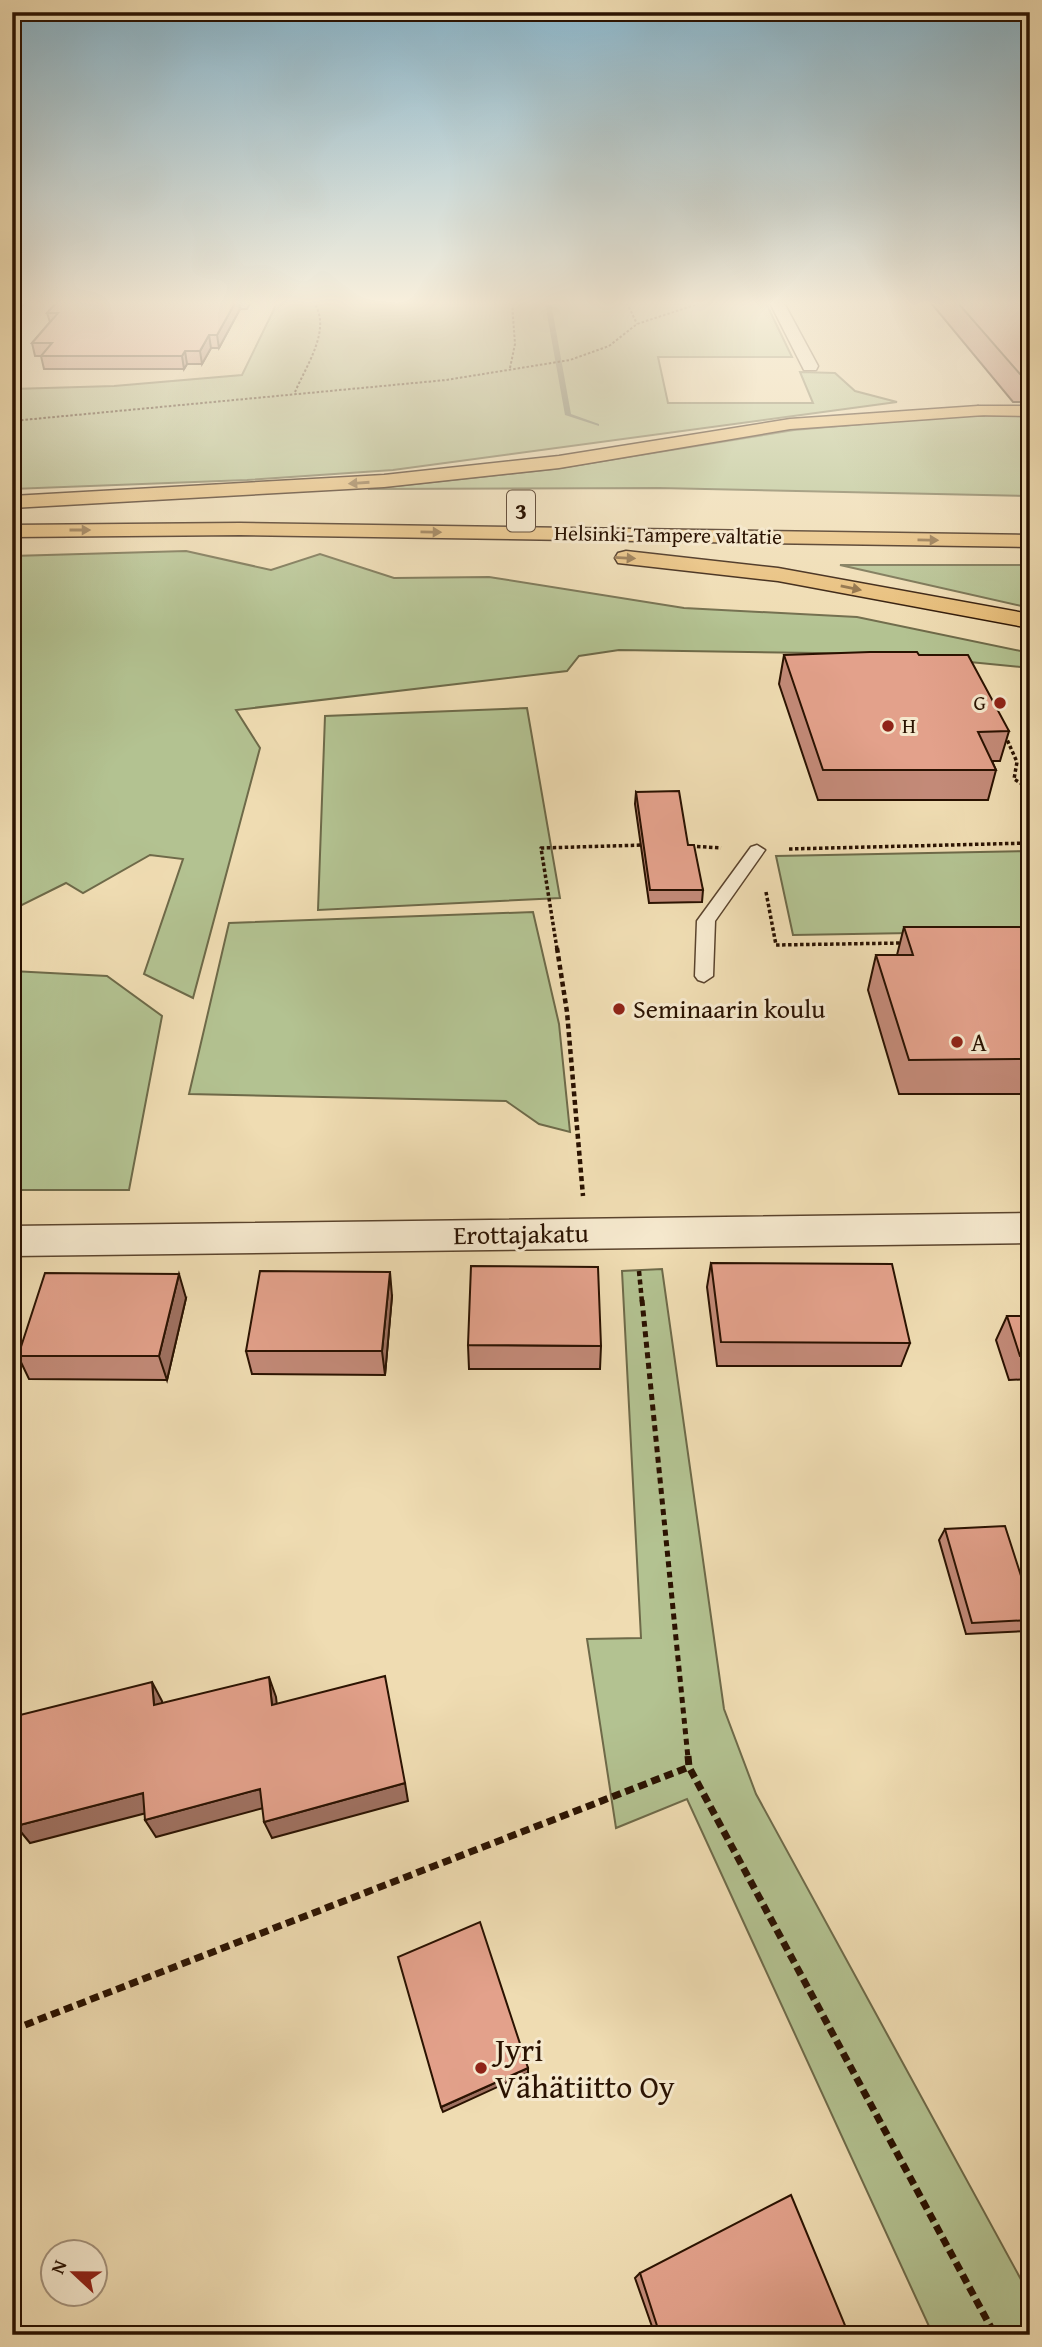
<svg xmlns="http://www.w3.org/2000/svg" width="1042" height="2347" font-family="'Gentium Book Plus',serif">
  <rect width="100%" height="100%" fill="#efdcb2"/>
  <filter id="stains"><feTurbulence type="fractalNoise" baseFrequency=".00286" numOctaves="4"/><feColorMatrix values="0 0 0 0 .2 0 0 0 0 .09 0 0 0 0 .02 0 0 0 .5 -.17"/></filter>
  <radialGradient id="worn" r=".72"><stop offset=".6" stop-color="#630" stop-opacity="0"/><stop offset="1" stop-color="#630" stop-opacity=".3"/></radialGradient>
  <g fill="#b3c291" stroke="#6e6a49" stroke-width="2">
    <path d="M277 303H766L792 357H658L668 403H813L800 372 835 373 855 391 897 402 393 470 247 480 12 489V389L114 386 242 375Z"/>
    <path d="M1030 415V496L659 488 368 489 554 469 794 430 955 416Z"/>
    <path d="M186 551 271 570 320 554 394 578 489 577 684 608 857 617 1030 653V668L888 654 619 650 579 656 567 671 236 710 260 748 193 998 144 974 183 859 150 855 83 893 66 883 12 910V556Z"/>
    <path d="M840 565H1030V608Z"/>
    <path d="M527 708 560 898 318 910 325 716Z"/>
    <path d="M1030 851V931L793 935 776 856Z"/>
    <path d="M533 912 559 1024 570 1132 539 1124 506 1101 189 1094 229 923Z"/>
    <path d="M12 971 107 976 162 1016 129 1190H12Z"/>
    <path d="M662 1269 724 1709 756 1794 1030 2296V2335H933L687 1799 616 1828 587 1639 641 1638 622 1271Z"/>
  </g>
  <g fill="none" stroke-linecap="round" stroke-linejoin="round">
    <path fill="#6e7865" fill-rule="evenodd" d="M545 303H551L571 414 599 424V426L565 415Z"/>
    <defs>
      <path id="lane" d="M757 845 765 850 715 921 713 976 704 982 698 980 695 976 697 921 751 847Z"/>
      <g id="street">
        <path d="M770 303H784L818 366 816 370H804Z"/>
        <path d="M1030 1213V1243L12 1256V1226Z"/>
      </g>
      <path id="secondary" d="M12 303H25L12 312Z"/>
      <path id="primary" d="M978 406H1030V416L972 415 969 411Z"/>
      <g id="highway">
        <path d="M978 406 987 411 984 415 790 429 559 468 384 487 12 508V496L384 475 559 456 790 419Z"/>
        <path d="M240 523 1030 535V547L240 535 12 537V525Z"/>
        <path d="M626 551 778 568 1030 614V628L778 581 618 563 615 558 618 553Z"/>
      </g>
    </defs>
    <use href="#lane" stroke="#5b442d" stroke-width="3"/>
    <use href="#street" stroke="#5b442d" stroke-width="3"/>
    <use href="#secondary" stroke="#2a1201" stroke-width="3"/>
    <use href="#primary" stroke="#2a1201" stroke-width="3"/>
    <use href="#highway" stroke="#2a1201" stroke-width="3"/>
    <g stroke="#2a1201" stroke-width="2" stroke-dasharray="2.5 2" stroke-linecap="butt">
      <path d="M627 303 637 324"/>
      <path d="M510 368 515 344 512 303"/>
      <path d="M295 392C306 366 332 329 314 303"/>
      <path d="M12 421 446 380 570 360 609 346 637 324 701 303"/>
    </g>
    <g stroke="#2a1201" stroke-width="3.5" stroke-dasharray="3.5 2.5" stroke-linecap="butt">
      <path d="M1005 735 1017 762 1014 779 1030 789"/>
      <path d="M691 846 721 848"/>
      <path d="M789 849 1030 843"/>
      <path d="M766 892 776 945 902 943"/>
      <path d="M557 949 541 848 644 845"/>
    </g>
    <g stroke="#2a1201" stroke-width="4.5" stroke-dasharray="5 3.5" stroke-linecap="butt">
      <path d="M557 948 567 1012 583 1196"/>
      <path d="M639 1271 642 1302"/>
    </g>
    <path stroke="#2a1201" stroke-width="5" stroke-dasharray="6 4.5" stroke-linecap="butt" d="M642 1300 688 1758"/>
    <g stroke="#2a1201" stroke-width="7" stroke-dasharray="9 5" stroke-linecap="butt">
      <path d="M688 1756 689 1767 995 2335"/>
      <path d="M12 2030 689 1767"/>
    </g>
    <use href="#lane" fill="#f5e8cd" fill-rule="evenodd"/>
    <use href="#street" fill="#f5e8cd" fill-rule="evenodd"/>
    <use href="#secondary" fill="#f5e8cd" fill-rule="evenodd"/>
    <use href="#primary" fill="#e8be79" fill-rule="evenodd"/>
    <use href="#highway" fill="#e8be79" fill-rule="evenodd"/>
  </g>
  <g fill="#c38a78" stroke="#2a1201" stroke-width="2">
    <path d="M56 303H250L247 309H240L219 348H211L202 364H187L184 369H44L41 356H35L32 343 50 322 47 313Z"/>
    <path d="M931 303H1030V402H1013Z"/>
    <path d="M784 655H919L1009 731 1000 761H992L996 770 988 800H818L779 684Z"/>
    <path d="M636 792 688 845 703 890 702 902 649 903 635 804Z"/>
    <path d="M904 927H1030V1094H899L868 990 876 955H897Z"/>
    <path d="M711 1263 910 1343 901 1366H717L707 1287Z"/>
    <path d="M392 1296 385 1375 252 1374 246 1351Z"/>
    <path d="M186 1298 167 1380 29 1379 18 1356Z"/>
    <path d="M1007 1316H1030V1379L1009 1380 996 1340Z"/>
    <path d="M468 1345 601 1346 600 1369H469Z"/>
    <path d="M945 1529 1030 1604V1628L1028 1631 966 1634 939 1540Z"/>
    <path d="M640 2273 849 2335H655L635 2278Z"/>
  </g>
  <g fill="#9f7161" stroke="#2a1201" stroke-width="2">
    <path d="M235 303H239L240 309 219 348 217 335Z"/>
    <path d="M209 335 211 348 202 364 200 351Z"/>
    <path d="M185 351 187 364 184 369 182 356Z"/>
    <path d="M390 1272 392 1296 385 1375 382 1351Z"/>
    <path d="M179 1274 186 1298 167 1380 159 1356Z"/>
    <path d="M269 1677 276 1697 279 1724 272 1705Z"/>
    <path d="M152 1682 162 1701 164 1725 154 1705Z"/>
    <path d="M405 1783 408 1801 272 1838 264 1822Z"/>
    <path d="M260 1789 267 1807 156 1837 145 1820Z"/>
    <path d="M143 1793 154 1811 30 1843 16 1826Z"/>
    <path d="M528 2068V2073L443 2112 441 2107Z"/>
  </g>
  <g fill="#e3a18b" stroke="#2a1201" stroke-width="2">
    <path d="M56 303H235L217 335H209L200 351H185L182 356H41L52 343H32L58 313H47Z"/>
    <path d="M958 303H1030V374H1020Z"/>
    <path d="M870 652H917L919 655H968L1009 731 978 732 996 770H823L784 655Z"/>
    <path d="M679 791 688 845H694L703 890H650L636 792Z"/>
    <path d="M904 927H1030V1059L909 1060 876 955H913Z"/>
    <path d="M711 1263 892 1264 910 1343 721 1342Z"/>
    <path d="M471 1266 598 1267 601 1346 468 1345Z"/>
    <path d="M260 1271 390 1272 382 1351H246Z"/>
    <path d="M45 1273 179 1274 159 1356H18Z"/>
    <path d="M1007 1316H1030V1356H1020Z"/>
    <path d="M1005 1526 1030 1604V1620L972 1623 945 1529Z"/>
    <path d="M385 1676 405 1783 264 1822 260 1789 145 1820 143 1793 16 1826V1716L152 1682 154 1705 269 1677 272 1705Z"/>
    <path d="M480 1922 528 2068 441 2107 398 1957Z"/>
    <path d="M791 2195 849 2335H660L640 2273Z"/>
  </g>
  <defs><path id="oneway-solid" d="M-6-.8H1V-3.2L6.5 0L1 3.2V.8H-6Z" transform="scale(1.75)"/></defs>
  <g fill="#89683d">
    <use href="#oneway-solid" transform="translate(359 483) rotate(176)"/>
    <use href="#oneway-solid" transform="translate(80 530)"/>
    <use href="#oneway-solid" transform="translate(431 532) rotate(1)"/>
    <use href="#oneway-solid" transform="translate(928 540) rotate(1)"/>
    <use href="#oneway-solid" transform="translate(625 558) rotate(3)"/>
    <use href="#oneway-solid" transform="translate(851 588) rotate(11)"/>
  </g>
  <linearGradient id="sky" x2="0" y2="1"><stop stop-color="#89b7ce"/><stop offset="0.48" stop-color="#f8efdc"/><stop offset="1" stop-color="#f8efdc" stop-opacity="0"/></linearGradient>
  <rect width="1042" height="631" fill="url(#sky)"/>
  <g fill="#8f2418" stroke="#f5e8cd" stroke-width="2.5">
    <circle cx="1000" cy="703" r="7"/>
    <circle cx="888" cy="726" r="7"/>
    <circle cx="619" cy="1009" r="7"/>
    <circle cx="957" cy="1042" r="7"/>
    <circle cx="481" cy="2068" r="7"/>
  </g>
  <g text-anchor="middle" stroke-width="6" stroke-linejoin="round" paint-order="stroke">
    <g font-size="21" fill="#2a1201" stroke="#f5e8cd">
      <text transform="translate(668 535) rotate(1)" y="7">Helsinki-Tampere valtatie</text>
    </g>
    <g font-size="21" fill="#2a1201" stroke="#f5e8cd" text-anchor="end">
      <text x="986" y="710">G</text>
      <text x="902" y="733" text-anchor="start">H</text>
    </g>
    <rect fill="#f5e8cd" stroke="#67523e" stroke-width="2" x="507" y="490.5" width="28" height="41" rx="5"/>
    <g font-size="24" font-weight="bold" fill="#2a1201">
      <text x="521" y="519">3</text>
    </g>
    <g font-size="26" fill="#2a1201" stroke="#f5e8cd" text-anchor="start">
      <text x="633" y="1018">Seminaarin koulu</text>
      <text x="971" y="1051">A</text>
    </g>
    <g font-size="26" fill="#2a1201" stroke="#f5e8cd">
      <text transform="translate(521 1234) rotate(-1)" y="9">Erottajakatu</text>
    </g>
    <g font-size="32" fill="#2a1201" stroke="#f5e8cd" text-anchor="start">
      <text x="495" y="2061">Jyri<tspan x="495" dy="37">Vähätiitto Oy</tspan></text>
    </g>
  </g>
  <rect width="1042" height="2347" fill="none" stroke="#efdcb2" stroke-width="42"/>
  <rect x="14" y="14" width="1014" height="2319" fill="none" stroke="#2a1201" stroke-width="3.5"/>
  <rect x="21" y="21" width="1000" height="2305" fill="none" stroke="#2a1201" stroke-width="2"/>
  <g transform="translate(74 2273) rotate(292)"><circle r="33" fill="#f5e8cd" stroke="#a4927b" stroke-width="2"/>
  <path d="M0-5L12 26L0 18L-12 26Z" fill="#8f2418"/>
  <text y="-10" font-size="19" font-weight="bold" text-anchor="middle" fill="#2a1201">N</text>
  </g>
  <rect width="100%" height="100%" filter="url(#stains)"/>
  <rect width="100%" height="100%" fill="url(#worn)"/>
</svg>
